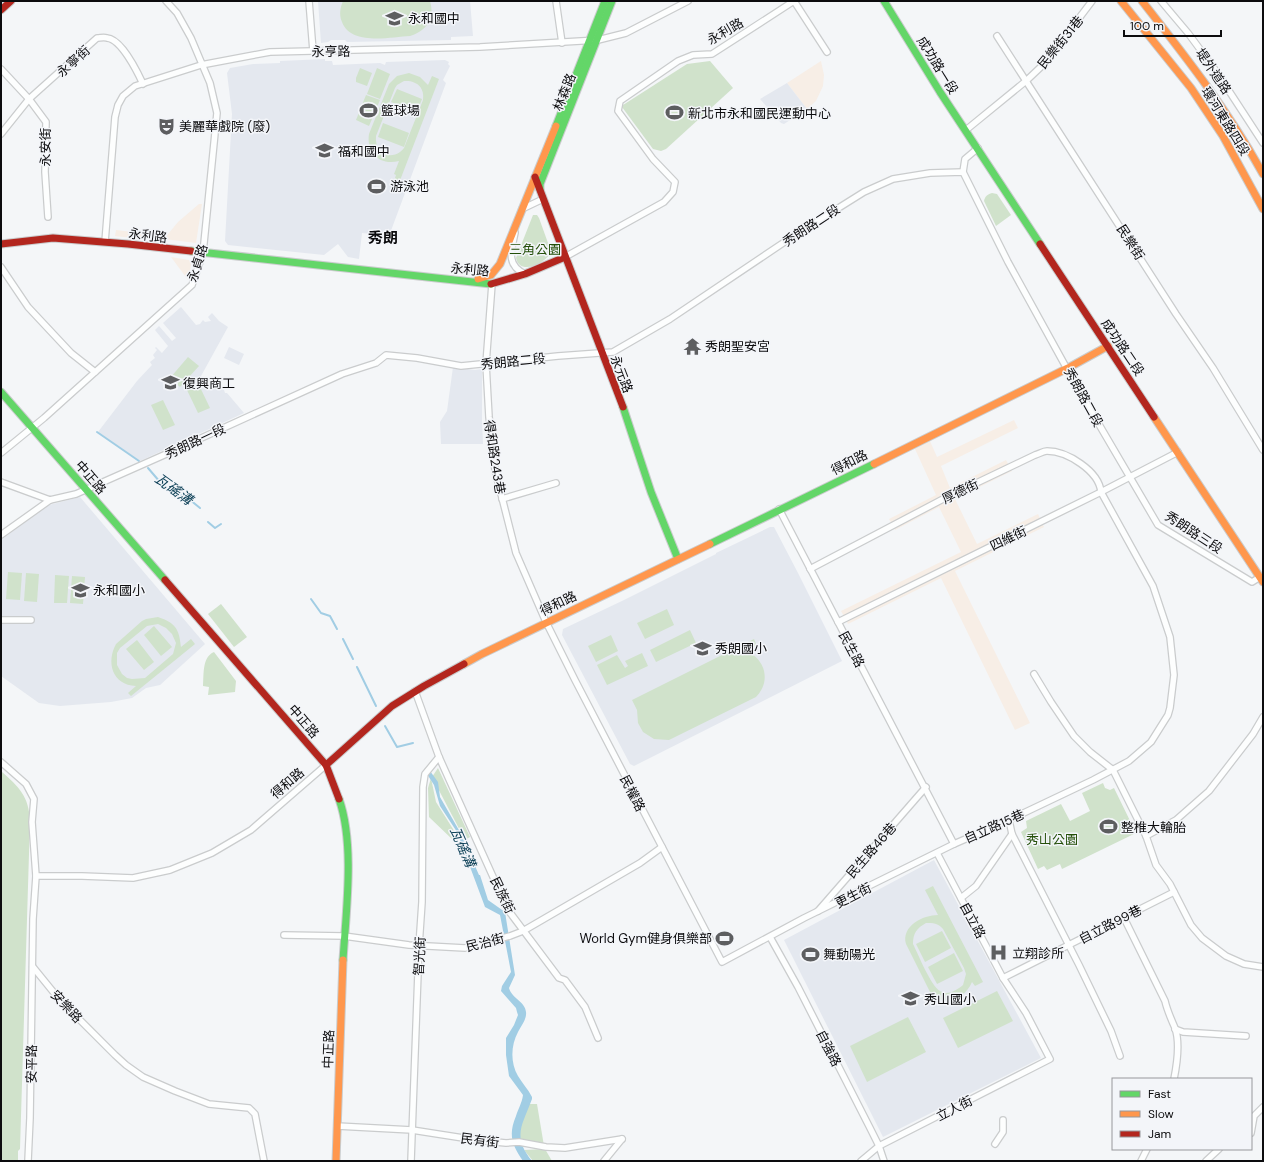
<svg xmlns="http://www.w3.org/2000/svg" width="1264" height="1162" font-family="'DM Sans','Noto Sans TC',sans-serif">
  <rect width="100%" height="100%" fill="#f4f6f8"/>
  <g fill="#f7eee6">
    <path d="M821 61 824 75 823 86 816 101 807 109 787 83Z"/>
    <path d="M199 204H202L196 243 164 239 178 222Z"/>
    <path d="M116 230 142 233 141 239 115 236Z"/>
    <path d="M171 257 189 260 191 264 190 271 191 273 188 280Z"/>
    <path d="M1014 420 1018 428 941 466 950 488 1006 460 1012 471 955 499 977 544 1038 514 1044 527 955 571 1030 723 1015 730 941 578 848 624 841 611 961 552 939 507 895 530 889 519 936 495 915 449 930 441 937 457Z"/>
  </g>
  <g fill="#e4e8ef">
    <path d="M318 1H470L473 36 451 37V40L347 42 345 40H331L328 42 321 43Z"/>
    <path d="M325 59V61H332L333 65 380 63 385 65 386 62 445 60 449 62 448 64 450 66 443 80 446 83 389 236 362 233 359 259 348 257 338 244 324 255 228 245 225 241 232 114 227 73 230 68 253 64 280 63V61Z"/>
    <path d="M787 83 807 109 784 124 781 123 760 99Z"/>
    <path d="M181 307 196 325 200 324 203 320 205 322 211 321 208 317 212 313 219 321 228 327 201 376 206 387 212 385 213 387 214 385 224 390 225 393H227L244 413 140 461 98 432 137 381 152 365 150 362 155 358 153 355 157 350 155 348 156 347 162 353 168 346 155 330 159 326 172 341 176 338 163 323Z"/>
    <path d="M229 347 244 354 239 365 224 358Z"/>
    <path d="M453 367 475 370 482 369V420L483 444H441L440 422 447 411Z"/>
    <path d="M80 497 205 644 160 685 146 688 132 698 111 702 60 706 39 703 1 676V540L49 505Z"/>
    <path d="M770 527H774L798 573 842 661 634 766 630 764 562 635 563 629 624 600 716 554V553Z"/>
    <path d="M934 860 1041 1058 883 1137 784 940Z"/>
  </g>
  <g fill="#d0e2cb" fill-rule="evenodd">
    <path d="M343 1H430C435 18 427 31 410 36 390 37 351 46 342 22 339 15 340 8 343 1Z"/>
    <path d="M710 61 733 88 666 149 661 151 653 149 622 107 623 105 687 64Z"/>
    <path d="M360 68 372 73 367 86 356 82V78Z"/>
    <path d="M377 68 390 74 380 99 367 94Z"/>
    <path d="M409 73 420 77 428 85 432 76 439 79 399 183 394 181 396 175 394 174 399 161C380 166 366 153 369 134L389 84 397 76ZM404 81C417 80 425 88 423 100L404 148C393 162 374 154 376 136L395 88 397 85Z"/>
    <path d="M397 89 422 99 417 112 391 102Z"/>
    <path d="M366 95 380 100 369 126 356 120Z"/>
    <path d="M383 123 409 133 404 147 378 137Z"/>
    <path d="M992 193 997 194 1011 215 996 226 984 201C985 196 988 194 992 193Z"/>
    <path d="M533 215H537L539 218 548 243 550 254C544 263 520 276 516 258Z"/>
    <path d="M188 357 199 366 180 387 170 378Z"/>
    <path d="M198 383 210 408 198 413 186 388Z"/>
    <path d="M163 400 175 425 163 430 151 405Z"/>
    <path d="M8 572 22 573 20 600 6 599Z"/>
    <path d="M26 573 39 574 37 602 24 601Z"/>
    <path d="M55 575 69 576 67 603H54Z"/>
    <path d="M72 576 85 577 83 604 70 603Z"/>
    <path d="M221 604 247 637 234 647 208 614Z"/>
    <path d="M667 609 674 625 645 639 637 623Z"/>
    <path d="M158 617C176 623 179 629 181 647L191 639 195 644 131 696 128 693 136 686C112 685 106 662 116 644L142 621 146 619ZM158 624 166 628 172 634 176 643 173 654 145 678 132 679 127 678 122 674 117 665V653L120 648 147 626Z"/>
    <path d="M154 626 172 647 161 656 144 635Z"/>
    <path d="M690 630 696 643 656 662 650 650Z"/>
    <path d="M611 635 618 651 596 662 588 646Z"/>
    <path d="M754 639 757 646 746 651C766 659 771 682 756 697L669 740 654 739 643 732 638 723 637 710 632 700Z"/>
    <path d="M137 640 154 662 144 670 126 649Z"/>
    <path d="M214 652 236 681 235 692 208 695 209 687 203 686C204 674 202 657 214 652Z"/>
    <path d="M642 653 648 666 607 685 597 665 617 655 625 668 628 666 625 661Z"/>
    <path d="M438 768 470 837 465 840 432 777Z"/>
    <path d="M1 771C19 787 29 796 30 821L20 1149 18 1151V1161H1Z"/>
    <path d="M431 778 436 802 453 829 460 844 453 840 429 817 428 788Z"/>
    <path d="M1103 783 1105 788 1110 790 1114 788 1136 833 1062 869 1060 864 1047 870 1044 866 1038 869 1021 832 1027 828 1026 821 1061 804 1070 821 1090 811 1082 793Z"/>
    <path d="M933 886 983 982 975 986 972 982C965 999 945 1007 931 994L906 944C901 926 923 915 938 915L925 890ZM926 923C933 923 938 923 943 929L964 968 966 974 963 985C957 990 948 996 940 991 931 986 918 954 913 944 913 933 917 928 926 923Z"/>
    <path d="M942 931 951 948 925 962 916 944Z"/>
    <path d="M954 953 963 971 937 984 928 967Z"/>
    <path d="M997 991 1013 1021 958 1048 943 1018Z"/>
    <path d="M908 1017 926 1052 867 1082 850 1046Z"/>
    <path d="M526 1104H537L544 1146 518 1143 520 1120Z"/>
    <path d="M545 1149 552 1161H533L524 1150Z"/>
  </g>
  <path fill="#a1cde4" d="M430 771 438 782 440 797 460 832 479 875H480L488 900 505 912 515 975 509 988C512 999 525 1001 526 1012 527 1019 521 1026 518 1032 511 1045 510 1062 518 1076 522 1083 528 1089 532 1097V1099C522 1126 512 1136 532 1161H523C512 1145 508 1135 516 1116 518 1109 522 1103 523 1095L509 1076 506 1055V1038L514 1025 518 1015 517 1012 516 1008 501 991 502 986 511 972 500 915 485 907 457 832 440 806 434 785 427 774Z"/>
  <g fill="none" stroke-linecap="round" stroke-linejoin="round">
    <g stroke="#a1cde4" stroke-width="2">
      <path d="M97 432 139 461"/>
      <path d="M148 468 160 482 178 496 184 495 200 508"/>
      <path d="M208 522 215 528 221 524"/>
      <path d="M311 599 321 613 330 616 337 629"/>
      <path d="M343 639 353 659"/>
      <path d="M357 667 376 706"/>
      <path d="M385 726 397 747 413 743"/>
    </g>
    <defs>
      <g id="street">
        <path d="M309 1 313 51"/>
        <path d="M556 1 562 43"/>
        <path d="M794 1 827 52"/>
        <path d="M1161 1 1188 33 1216 71 1263 143"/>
        <path d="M997 36 1176 314 1213 368 1263 450"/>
        <path d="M1 69 29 99 46 122 45 172 48 217"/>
        <path d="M966 130 1026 81 1045 63 1092 1"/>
        <path d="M1 134 29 99 97 38C100 38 104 37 107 38 121 39 137 71 143 84"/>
        <path d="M963 172 965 159 978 148"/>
        <path d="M522 209 543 199"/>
        <path d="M515 233C511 251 506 265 525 274"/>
        <path d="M105 242 115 117 118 105 123 96 135 86 201 65 270 52 480 47 598 40 626 33 688 1"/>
        <path d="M565 257 664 202 673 192 675 182 653 159 618 111 620 101 678 61 693 55 712 54 794 1"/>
        <path d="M1 267 28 307 71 353 95 372"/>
        <path d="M492 284 486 364 489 417 495 470 516 553 546 622 575 680 722 962 804 918 954 844 1009 820 1093 780 1129 761 1151 742 1168 715 1170 708 1174 675 1170 637 1153 586 1101 492C1099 471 1067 451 1047 451 1043 451 1039 454 1035 455L945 498 810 569"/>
        <path d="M1 453 44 418 192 285 203 253 217 113 210 83 191 38 177 13 166 1"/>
        <path d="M1 482 50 500 76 494 164 455 342 374 376 363 386 355 417 358 461 366 558 356 613 352 670 319 789 239 864 192 893 179 930 173 963 172 1008 262 1077 387 1158 525 1252 582 1260 577"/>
        <path d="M502 499 556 483"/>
        <path d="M779 509 954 844"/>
        <path d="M1 535 50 500"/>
        <path d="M1 620H31"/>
        <path d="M838 622 1101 492 1178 452"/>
        <path d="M1034 674 1051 702 1074 736 1090 752 1113 770 1146 836 1156 865 1170 884 1191 925 1202 938 1226 956 1244 964 1263 967"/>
        <path d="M415 691 439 757 508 910 559 978 565 980 585 1007 598 1038"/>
        <path d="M1 762 26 784 34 799 32 822 36 876 33 919 30 1118 28 1161"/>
        <path d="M1009 820 1012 834 1079 965 1111 1031 1120 1056"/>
        <path d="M1146 836 1176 820 1209 791 1253 734 1263 717"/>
        <path d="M36 876H82L133 878 170 870 212 853 251 830 326 765"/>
        <path d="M961 898 976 886 1012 834"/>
        <path d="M818 911 926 787"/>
        <path d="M1124 918 1165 1001C1167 1010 1171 1019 1175 1028 1180 1042 1177 1064 1174 1079"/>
        <path d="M284 935 344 936 409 945 465 948 510 936 523 931 640 863 662 847"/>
        <path d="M770 937 798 987 870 1128 879 1146 884 1161"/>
        <path d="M33 967 59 999 115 1055 126 1065 143 1077 175 1091 209 1104 249 1108 255 1114 264 1161"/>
        <path d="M1003 978 1174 892"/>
        <path d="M1175 1029 1183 1032 1246 1036"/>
        <path d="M337 1126 412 1130 476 1140 506 1143 519 1142 546 1147 565 1148 622 1139"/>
        <path d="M1251 1133 1254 1116 1263 1107"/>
        <path d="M995 1144 1003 1132V1120"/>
        <path d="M411 1161 419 946 422 902 423 787 425 774 439 757"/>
        <path d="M604 1161 622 1139"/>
        <path d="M861 1161 879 1146 1050 1059 1026 1013 1003 978 937 853"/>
        <path d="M1141 1161 1147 1149"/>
        <path d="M1206 1161 1219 1149"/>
      </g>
      <g id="fast">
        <path d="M884 1 940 92 1040 244"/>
        <path d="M556 126 605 1"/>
        <path d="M540 189V184L612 1"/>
        <path d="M191 251 491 284"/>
        <path d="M1 392 165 580"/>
        <path d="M623 407 651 492 678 559"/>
        <path d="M710 544 874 464"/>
        <path d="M339 799C355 844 346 912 343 960"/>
      </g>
      <g id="slow">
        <path d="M1121 1 1191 88 1223 136 1263 209"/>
        <path d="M1142 1C1186 57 1229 112 1263 174"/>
        <path d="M478 279 491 275 500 264 556 126"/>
        <path d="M1154 417 1263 582"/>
        <path d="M874 464 1068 368 1108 346"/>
        <path d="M464 664 482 654 710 544"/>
        <path d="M336 1161 343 960"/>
      </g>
      <g id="jam">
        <path d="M1 10 11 1"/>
        <path d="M535 177 623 407"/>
        <path d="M1 244 53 238 128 244 191 251"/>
        <path d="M1040 244 1154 417"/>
        <path d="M491 284 525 274 565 257"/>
        <path d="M165 580 326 765 339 799"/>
        <path d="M326 765 392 706 424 686 464 664"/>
      </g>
    </defs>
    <use href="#street" stroke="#cacccd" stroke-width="8"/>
    <use href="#fast" stroke="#cacccd" stroke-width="9"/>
    <use href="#slow" stroke="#cacccd" stroke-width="9"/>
    <use href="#jam" stroke="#cacccd" stroke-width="9"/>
    <use href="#street" stroke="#fdfefe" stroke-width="5.5"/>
    <use href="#fast" stroke="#63d668" stroke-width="7"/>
    <use href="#slow" stroke="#ff974d" stroke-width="7"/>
    <use href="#jam" stroke="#b3261e" stroke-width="7"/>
  </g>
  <defs>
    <symbol id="school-bare" viewBox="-9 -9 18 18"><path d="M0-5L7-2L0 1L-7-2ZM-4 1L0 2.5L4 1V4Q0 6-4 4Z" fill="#5d5e60" stroke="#f3f5f9" stroke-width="2.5" paint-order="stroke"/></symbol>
    <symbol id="stadium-bare" viewBox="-9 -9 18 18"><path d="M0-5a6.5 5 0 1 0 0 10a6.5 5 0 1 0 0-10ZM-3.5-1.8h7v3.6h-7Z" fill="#5d5e60" stroke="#f3f5f9" stroke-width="2.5" paint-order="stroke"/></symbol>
    <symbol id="theatre-bare" viewBox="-9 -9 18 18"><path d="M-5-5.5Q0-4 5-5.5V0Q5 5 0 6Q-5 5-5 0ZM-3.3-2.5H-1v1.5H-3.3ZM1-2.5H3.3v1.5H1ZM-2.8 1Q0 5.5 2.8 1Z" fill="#5d5e60" stroke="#f3f5f9" stroke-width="2.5" paint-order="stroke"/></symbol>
    <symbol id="temple-bare" viewBox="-9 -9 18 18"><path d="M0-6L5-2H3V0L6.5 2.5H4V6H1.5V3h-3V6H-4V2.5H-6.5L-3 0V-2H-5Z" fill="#5d5e60" stroke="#f3f5f9" stroke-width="2.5" paint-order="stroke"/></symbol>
    <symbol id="hospital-bare" viewBox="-9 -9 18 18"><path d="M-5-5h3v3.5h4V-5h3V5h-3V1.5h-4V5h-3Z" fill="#5d5e60" stroke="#f3f5f9" stroke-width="2.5" paint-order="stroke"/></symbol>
  </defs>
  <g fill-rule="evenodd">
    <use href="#school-bare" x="382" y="6" width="25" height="25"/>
    <use href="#stadium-bare" x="356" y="98" width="25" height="25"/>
    <use href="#stadium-bare" x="662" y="100" width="25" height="25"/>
    <use href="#theatre-bare" x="154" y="114" width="25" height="25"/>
    <use href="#school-bare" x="312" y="138" width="25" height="25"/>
    <use href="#stadium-bare" x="364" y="174" width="25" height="25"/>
    <use href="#temple-bare" x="680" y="334" width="25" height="25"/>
    <use href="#school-bare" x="158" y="370" width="25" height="25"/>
    <use href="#school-bare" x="68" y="578" width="25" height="25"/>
    <use href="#school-bare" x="690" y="636" width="25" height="25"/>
    <use href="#stadium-bare" x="1096" y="814" width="25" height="25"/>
    <use href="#stadium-bare" x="712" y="926" width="25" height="25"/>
    <use href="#hospital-bare" x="986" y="940" width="25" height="25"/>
    <use href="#stadium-bare" x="798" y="942" width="25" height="25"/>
    <use href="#school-bare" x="898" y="986" width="25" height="25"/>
  </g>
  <g text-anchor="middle" stroke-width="3" stroke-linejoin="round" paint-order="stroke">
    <g font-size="13" fill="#0c0c0e" stroke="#f3f5f9" text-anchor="start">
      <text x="408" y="23">永和國中</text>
      <text x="381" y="115">籃球場</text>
      <text x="688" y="118">新北市永和國民運動中心</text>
      <text x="179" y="131">美麗華戲院 (廢)</text>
      <text x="338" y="156">福和國中</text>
      <text x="390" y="191">游泳池</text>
      <text x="705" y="351">秀朗聖安宮</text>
      <text x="183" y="388">復興商工</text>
      <text x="93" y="595">永和國小</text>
      <text x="715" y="653">秀朗國小</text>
      <text x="1121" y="832">整椎大輪胎</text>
      <text x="712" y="943" text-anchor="end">World Gym健身俱樂部</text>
      <text x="1012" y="958">立翔診所</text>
      <text x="823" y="959">舞動陽光</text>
      <text x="924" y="1004">秀山國小</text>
    </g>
    <g font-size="13" fill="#0c0c0e" stroke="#f3f5f9">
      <text transform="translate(725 31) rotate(-30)" y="5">永利路</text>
      <text transform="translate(1060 42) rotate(-51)" y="5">民樂街31巷</text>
      <text transform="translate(331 51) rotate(-1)" y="5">永亨路</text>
      <text transform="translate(73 61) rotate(-42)" y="5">永寧街</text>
      <text transform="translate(938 65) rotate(58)" y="5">成功路一段</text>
      <text transform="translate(1214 71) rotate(56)" y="5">堤外道路</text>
      <text transform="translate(564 92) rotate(-68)" y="5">林森路</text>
      <text transform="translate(1226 121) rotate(58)" y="5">環河東路四段</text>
      <text transform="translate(45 147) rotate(-90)" y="5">永安街</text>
      <text transform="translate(811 225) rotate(-33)" y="5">秀朗路二段</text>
      <text transform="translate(148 235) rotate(7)" y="5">永利路</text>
      <text transform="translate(1131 242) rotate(57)" y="5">民樂街</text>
      <text transform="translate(197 263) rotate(-73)" y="5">永貞路</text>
      <text transform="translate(470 269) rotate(5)" y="5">永利路</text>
      <text transform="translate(1123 347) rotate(56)" y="5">成功路二段</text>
      <text transform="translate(513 361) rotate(-6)" y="5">秀朗路二段</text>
      <text transform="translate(622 374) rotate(69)" y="5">永元路</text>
      <text transform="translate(1084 397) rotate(61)" y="5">秀朗路二段</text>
      <text transform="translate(195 441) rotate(-25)" y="5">秀朗路一段</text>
      <text transform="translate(495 457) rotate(81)" y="5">得和路243巷</text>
      <text transform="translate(849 462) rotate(-27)" y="5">得和路</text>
      <text transform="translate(91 477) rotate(49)" y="5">中正路</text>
      <text transform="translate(960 491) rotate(-26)" y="5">厚德街</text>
      <text transform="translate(1194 532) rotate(33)" y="5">秀朗路三段</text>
      <text transform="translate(1008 538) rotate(-26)" y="5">四維街</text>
      <text transform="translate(558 603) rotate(-26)" y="5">得和路</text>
      <text transform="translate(852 649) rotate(62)" y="5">民生路</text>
      <text transform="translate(304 721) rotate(49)" y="5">中正路</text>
      <text transform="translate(287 783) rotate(-41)" y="5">得和路</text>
      <text transform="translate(633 793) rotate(63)" y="5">民權路</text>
      <text transform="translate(994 826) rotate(-24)" y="5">自立路15巷</text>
      <text transform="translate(871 850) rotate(-49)" y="5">民生路46巷</text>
      <text transform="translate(503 895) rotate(64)" y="5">民族街</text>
      <text transform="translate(853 895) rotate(-27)" y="5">更生街</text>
      <text transform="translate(973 920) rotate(62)" y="5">自立路</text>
      <text transform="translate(1110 924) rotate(-27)" y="5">自立路99巷</text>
      <text transform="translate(485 942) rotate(-14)" y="5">民治街</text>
      <text transform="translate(419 956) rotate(-87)" y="5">智光街</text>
      <text transform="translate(67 1006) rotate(47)" y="5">安樂路</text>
      <text transform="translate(829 1048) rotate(63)" y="5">自強路</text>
      <text transform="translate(328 1049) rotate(-88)" y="5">中正路</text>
      <text transform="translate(31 1064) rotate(-89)" y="5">安平路</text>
      <text transform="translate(954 1108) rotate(-27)" y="5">立人街</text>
      <text transform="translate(480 1140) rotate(7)" y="5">民有街</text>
    </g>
    <g font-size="13" fill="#244f09" stroke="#f3f5f9">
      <text x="535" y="254">三角公園</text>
      <text x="1052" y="844">秀山公園</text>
    </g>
    <g font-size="14" font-style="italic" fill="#104359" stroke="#f3f5f9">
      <text transform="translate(174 489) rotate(36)" y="5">瓦磘溝</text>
      <text transform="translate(463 847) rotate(66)" y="5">瓦磘溝</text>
    </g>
    <g font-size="15" font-weight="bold" fill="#0c0c0e" stroke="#f3f5f9">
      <text x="383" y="243">秀朗</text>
    </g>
  </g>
  <rect width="1264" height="1162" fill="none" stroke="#0c0c0e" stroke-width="4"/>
  <rect x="1112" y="1078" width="140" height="72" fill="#f3f5f9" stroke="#97989b"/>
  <rect x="1120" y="1091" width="20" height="6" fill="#63d668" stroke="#97989b"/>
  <text x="1148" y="1098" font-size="12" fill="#0c0c0e">Fast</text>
  <rect x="1120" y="1111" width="20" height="6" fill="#ff974d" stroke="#97989b"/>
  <text x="1148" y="1118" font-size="12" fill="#0c0c0e">Slow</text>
  <rect x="1120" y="1131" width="20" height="6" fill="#b3261e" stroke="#97989b"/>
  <text x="1148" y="1138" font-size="12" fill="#0c0c0e">Jam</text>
  <path d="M1124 30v6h97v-6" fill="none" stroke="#0c0c0e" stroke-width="2"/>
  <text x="1130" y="30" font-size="12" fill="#0c0c0e" stroke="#f3f5f9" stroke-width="3" paint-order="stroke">100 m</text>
</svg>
